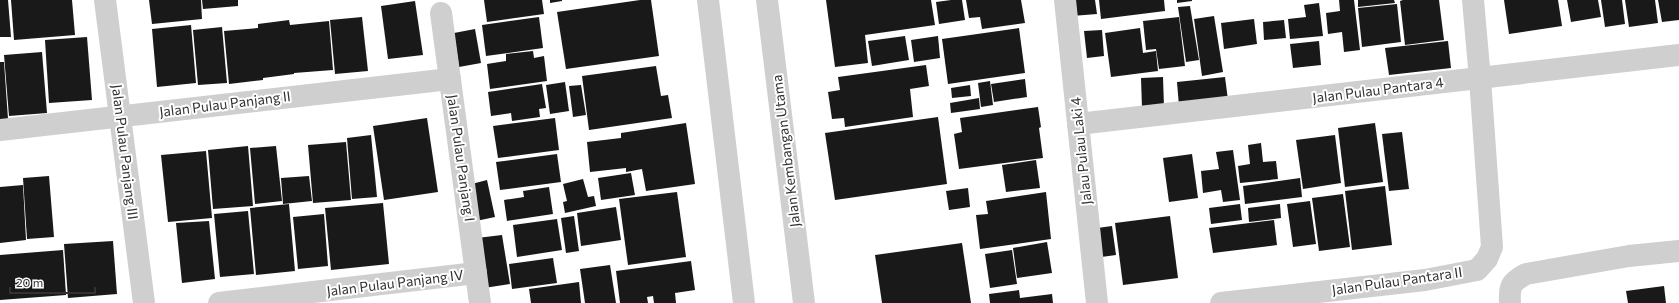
<svg xmlns="http://www.w3.org/2000/svg" width="1679" height="303" font-family="Commissioner,sans-serif">
  <rect width="100%" height="100%" fill="#fff"/>
  <g fill="#191919">
    <path d="M0 0H8L11 37H0Z"/>
    <path d="M11 0H72L75 35 14 40Z"/>
    <path d="M149 0H201L202 19 152 24Z"/>
    <path d="M202 0H238V6L203 9Z"/>
    <path d="M484 0H542L544 14 487 22Z"/>
    <path d="M550 0H562V1L550 3Z"/>
    <path d="M640 0H651L659 56 566 69 557 12Z"/>
    <path d="M826 0H931L935 25 865 35 868 63 835 67Z"/>
    <path d="M951 0H962L965 20 939 24 936 2Z"/>
    <path d="M966 0H1021L1025 23 982 29 980 17 969 18Z"/>
    <path d="M1070 0H1095L1097 14 1072 16Z"/>
    <path d="M1099 0H1164L1165 11 1101 19Z"/>
    <path d="M1177 0H1192V1L1177 3Z"/>
    <path d="M1339 0H1354L1360 50 1344 52 1342 32 1328 34 1326 13 1340 11Z"/>
    <path d="M1358 0H1394L1395 3 1358 7Z"/>
    <path d="M1403 0H1439L1444 40 1405 45 1400 1Z"/>
    <path d="M1504 0H1558L1562 26 1509 34Z"/>
    <path d="M1567 0H1598L1601 17 1571 22Z"/>
    <path d="M1601 0H1622L1625 24 1605 27Z"/>
    <path d="M1625 0H1655L1658 23 1629 27Z"/>
    <path d="M1658 0H1679V20L1662 22Z"/>
    <path d="M415 1 423 55 388 59 381 6Z"/>
    <path d="M1319 3 1323 36 1290 39 1288 19 1306 17 1304 5Z"/>
    <path d="M1397 4 1401 42 1362 47 1358 8Z"/>
    <path d="M1190 6 1199 60 1186 62 1178 7Z"/>
    <path d="M1214 16 1223 72 1202 76 1194 19Z"/>
    <path d="M362 17 368 71 335 74 330 20Z"/>
    <path d="M539 17 543 48 486 56 482 25Z"/>
    <path d="M1179 17 1185 66 1159 69 1156 49 1146 50 1143 21Z"/>
    <path d="M1254 19 1257 44 1224 49 1221 23Z"/>
    <path d="M289 20 290 25 329 21 333 70 294 73V74L263 78V80L229 84 224 31 258 28V24Z"/>
    <path d="M1284 20 1286 38 1264 40 1263 22Z"/>
    <path d="M191 25 196 83 157 87 152 29Z"/>
    <path d="M222 27 227 83 198 85 193 30Z"/>
    <path d="M1019 28 1025 73 948 84 942 39Z"/>
    <path d="M1140 28 1143 53 1156 51 1158 71 1111 77 1105 33Z"/>
    <path d="M475 29 481 63 459 67 454 33Z"/>
    <path d="M1102 30 1104 56 1087 58 1084 31Z"/>
    <path d="M905 36 909 60 872 66 868 41Z"/>
    <path d="M938 36 940 58 914 62 911 40Z"/>
    <path d="M87 37 92 100 49 103 45 40Z"/>
    <path d="M1319 41 1321 65 1293 68 1290 44Z"/>
    <path d="M1448 41 1451 68 1389 75 1385 48Z"/>
    <path d="M533 51 534 58 544 56 547 81 490 89 487 64 506 61V54Z"/>
    <path d="M42 52 47 113 9 116 4 55Z"/>
    <path d="M0 62H4L8 119 0 120Z"/>
    <path d="M926 65 929 86 910 89 913 117 845 127 844 118 832 119 828 92 840 90 838 77Z"/>
    <path d="M656 66 661 96 668 95 672 118 589 130 582 76Z"/>
    <path d="M1163 77 1164 107 1142 108 1141 78Z"/>
    <path d="M1225 77 1228 100 1179 106 1177 82Z"/>
    <path d="M1025 79 1027 97 994 102 991 84Z"/>
    <path d="M990 81 993 105 981 107 978 83Z"/>
    <path d="M565 82 569 111 550 114 546 85Z"/>
    <path d="M542 84 546 108 539 109 540 117 512 121 511 113 491 116 488 92Z"/>
    <path d="M581 85 586 115 573 117 569 86Z"/>
    <path d="M970 85 971 96 952 98 951 88Z"/>
    <path d="M979 98 980 109 951 113 950 103Z"/>
    <path d="M1038 107 1041 127 1039 128 1043 158 959 169 954 134 962 132 960 118Z"/>
    <path d="M938 117 947 184 835 200 825 133Z"/>
    <path d="M427 118 438 192 384 200 373 126Z"/>
    <path d="M555 118 559 150 498 158 493 126Z"/>
    <path d="M686 123 695 184 646 191 642 169 626 172V168L590 172 587 142 621 138V133Z"/>
    <path d="M1375 123 1383 182 1345 187 1338 128Z"/>
    <path d="M1402 132 1409 189 1389 191 1382 134Z"/>
    <path d="M371 135 377 197 352 199 347 138Z"/>
    <path d="M1335 135 1341 183 1303 189 1296 140Z"/>
    <path d="M346 142 351 200 313 203 308 145Z"/>
    <path d="M1261 143 1263 162 1276 161 1278 179 1240 183 1238 166 1250 164 1248 145Z"/>
    <path d="M248 146 253 206 213 209 208 150Z"/>
    <path d="M276 146 282 201 255 204 250 148Z"/>
    <path d="M1233 150 1240 200 1223 202 1221 190 1203 193 1201 171 1219 169 1216 152Z"/>
    <path d="M206 151 212 218 168 222 161 155Z"/>
    <path d="M557 154 561 182 500 190 496 162Z"/>
    <path d="M1192 154 1198 198 1169 202 1163 158Z"/>
    <path d="M1036 160 1040 188 1006 192 1002 165Z"/>
    <path d="M631 173 635 195 601 200 598 178Z"/>
    <path d="M49 176 54 237 27 239 23 178Z"/>
    <path d="M309 176 312 201 283 204 281 178Z"/>
    <path d="M1300 178 1302 197 1245 204 1243 186Z"/>
    <path d="M583 179 588 197 594 196 596 206 565 213 563 202 567 201 563 184Z"/>
    <path d="M487 180 495 217 476 221 468 185Z"/>
    <path d="M23 185 26 240 0 243V187Z"/>
    <path d="M1385 186 1392 245 1352 250 1345 191Z"/>
    <path d="M549 187 553 214 507 221 504 200 524 197 523 191Z"/>
    <path d="M968 188 970 207 949 210 946 191Z"/>
    <path d="M677 192 686 257 628 265 619 199Z"/>
    <path d="M1046 192 1051 239 980 249 976 215 988 214 986 201Z"/>
    <path d="M1343 194 1350 247 1319 251 1312 198Z"/>
    <path d="M1310 201 1316 244 1293 247 1287 204Z"/>
    <path d="M383 203 389 264 331 270 325 208Z"/>
    <path d="M289 204 295 271 256 275 250 208Z"/>
    <path d="M1240 204 1242 220 1211 224 1209 208Z"/>
    <path d="M1280 204 1281 218 1249 222 1248 208Z"/>
    <path d="M616 207 621 240 581 246 577 213Z"/>
    <path d="M248 211 254 274 220 277 214 214Z"/>
    <path d="M324 214 328 266 298 269 293 217Z"/>
    <path d="M574 216 579 251 566 253 561 218Z"/>
    <path d="M1170 216 1178 278 1123 285 1115 223Z"/>
    <path d="M557 219 562 250 517 257 513 225Z"/>
    <path d="M1274 220 1277 245 1213 253 1209 228Z"/>
    <path d="M209 221 215 279 182 283 176 223Z"/>
    <path d="M1112 226 1116 255 1094 258 1090 229Z"/>
    <path d="M502 235 510 284 484 288 477 238Z"/>
    <path d="M113 241 117 294 68 298 64 244Z"/>
    <path d="M1047 242 1052 273 1017 278 1013 248Z"/>
    <path d="M962 243 971 303H882L875 255Z"/>
    <path d="M63 250 66 295 0 300V255Z"/>
    <path d="M1012 250 1017 284 990 288 985 254Z"/>
    <path d="M553 258 557 283 512 289 509 264Z"/>
    <path d="M691 261 695 290 675 293 676 303H654L653 296 647 297 648 303H620L616 271Z"/>
    <path d="M610 265 616 303H585L580 269Z"/>
    <path d="M579 282 581 303H531L529 289Z"/>
    <path d="M1664 286 1666 303H1628L1626 291Z"/>
    <path d="M1019 290 1020 298 1052 294 1053 303H990L989 294Z"/>
  </g>
  <g fill="none" stroke-linecap="round" stroke-linejoin="round">
    <g stroke="#cfcfcf" stroke-width="22">
      <path d="M105 0 144 303"/>
      <path d="M708 0 744 303"/>
      <path d="M767 0 804 303"/>
      <path d="M1065 0 1097 303"/>
      <path d="M441 13 480 303"/>
      <path d="M1078 124 1679 55"/>
      <path d="M0 130 450 79"/>
      <path d="M219 303 476 273"/>
      <path d="M1221 303 1425 280 1477 270 1487 259 1492 247 1480 79 1473 0"/>
      <path d="M1510 303C1509 286 1511 282 1526 274L1629 256 1679 251"/>
    </g>
  </g>
  <g text-anchor="middle" stroke-width="4" stroke-linejoin="round" paint-order="stroke">
    <g font-size="14" fill="#323232" stroke="#fff">
      <text transform="translate(1378 90) rotate(-7)" y="5">Jalan Pulau Pantara 4</text>
      <text transform="translate(225 104) rotate(-7)" y="5">Jalan Pulau Panjang II</text>
      <text transform="translate(786 151) rotate(-97)" y="5">Jalan Kembangan Utama</text>
      <text transform="translate(1081 151) rotate(-96)" y="5">Jalau Pulau Laki 4</text>
      <text transform="translate(125 152) rotate(83)" y="5">Jalan Pulau Panjang III</text>
      <text transform="translate(461 158) rotate(82)" y="5">Jalan Pulau Panjang I</text>
      <text transform="translate(1397 281) rotate(-8)" y="5">Jalan Pulau Pantara II</text>
      <text transform="translate(395 283) rotate(-7)" y="5">Jalan Pulau Panjang IV</text>
    </g>
  </g>
  <path d="M10 287v6h85v-6" fill="none" stroke="#323232" stroke-width="2"/>
  <text x="16" y="287" font-size="12" fill="#323232" stroke="#ffffff" stroke-width="3" paint-order="stroke">20 m</text>
</svg>
